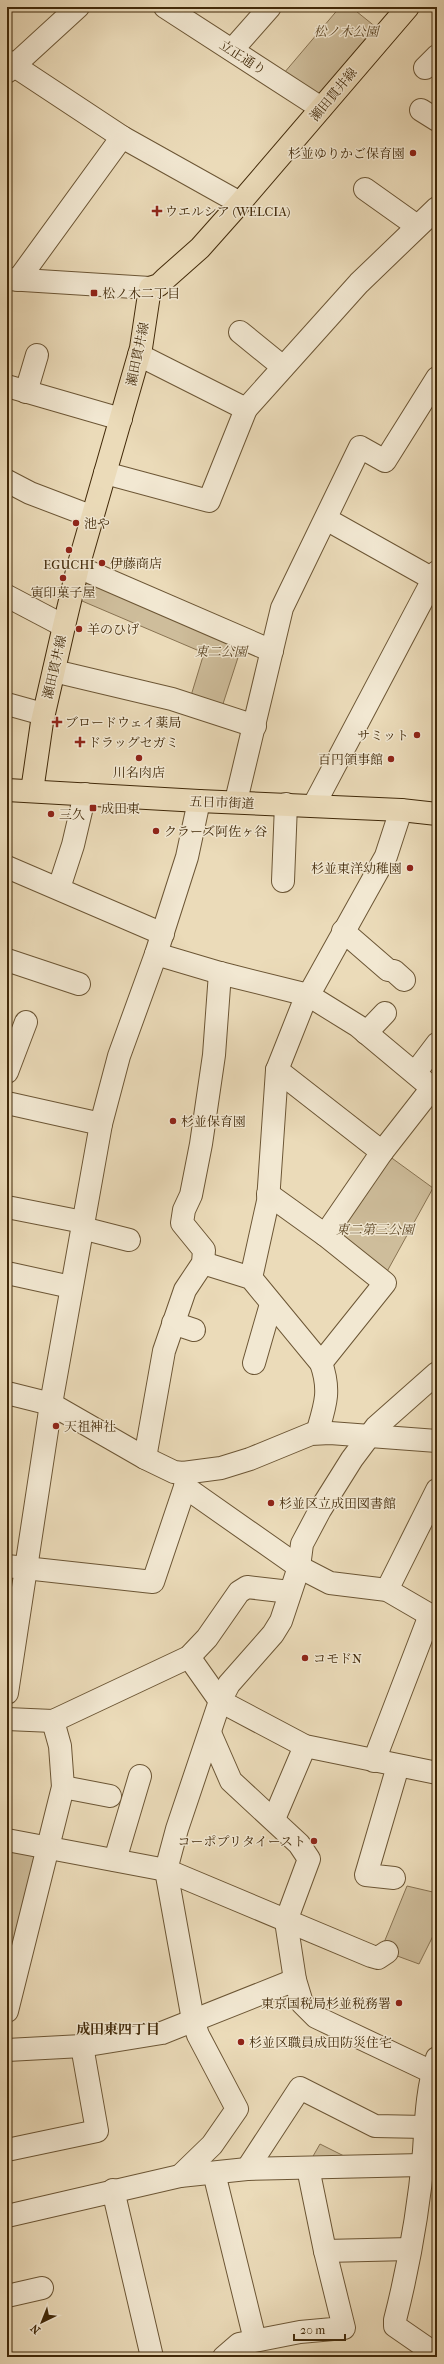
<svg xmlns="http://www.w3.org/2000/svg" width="444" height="2364" font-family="'IM FELL French Canon','Noto Serif JP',serif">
  <rect width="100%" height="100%" fill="#ebdbb9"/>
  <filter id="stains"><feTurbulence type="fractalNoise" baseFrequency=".005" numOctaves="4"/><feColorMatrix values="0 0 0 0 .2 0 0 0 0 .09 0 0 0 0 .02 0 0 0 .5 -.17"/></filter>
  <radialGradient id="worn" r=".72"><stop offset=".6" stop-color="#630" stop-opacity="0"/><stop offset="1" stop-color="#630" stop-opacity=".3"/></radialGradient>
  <g fill="#cebd9b" stroke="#887352">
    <path d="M340 7H351L377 28 317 96 284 73Z"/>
    <path d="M81 574 243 642 221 710 190 699 204 653 75 598Z"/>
    <path d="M389 1156 433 1188 384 1277 331 1235Z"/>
    <path d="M7 1846 36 1851 7 1983Z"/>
    <path d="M407 1886 437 1893V1928L419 1964 381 1950Z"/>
    <path d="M320 2144 356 2162 308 2165Z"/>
  </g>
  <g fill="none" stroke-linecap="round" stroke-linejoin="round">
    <defs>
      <g id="minor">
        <path d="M165 7 321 108"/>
        <path d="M232 50 270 7"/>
        <path d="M7 61 122 137 240 203"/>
        <path d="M425 68 437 56"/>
        <path d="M7 72 78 7"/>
        <path d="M421 110 437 120"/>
        <path d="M365 189 417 226"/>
        <path d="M7 279 150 288"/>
        <path d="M18 280 122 137"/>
        <path d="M240 332 283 367"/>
        <path d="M139 355 246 409"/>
        <path d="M7 386 121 419"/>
        <path d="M26 392 37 355"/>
        <path d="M105 473 209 501 246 409 359 283 437 208"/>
        <path d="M7 481 30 493 93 517"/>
        <path d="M326 519 433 579"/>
        <path d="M78 567 272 651"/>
        <path d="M7 596 64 626"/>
        <path d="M54 671 172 699 255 726"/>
        <path d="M7 704 43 714"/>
        <path d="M236 801 282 608 360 447 385 461 437 378"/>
        <path d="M314 805 437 572"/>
        <path d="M7 867 163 934"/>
        <path d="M283 881 286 804"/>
        <path d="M59 888 73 845 85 794"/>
        <path d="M343 931 388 970 394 971 404 980"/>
        <path d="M156 954 220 973 308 995 358 1026 437 1092"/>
        <path d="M7 960 79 984"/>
        <path d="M366 1033 385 1013"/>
        <path d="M277 1070 382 1152"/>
        <path d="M7 1072 26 1022"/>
        <path d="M415 1073 437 1044"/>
        <path d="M7 1103 101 1124"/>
        <path d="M268 1194 325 1235 382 1152 432 1088"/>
        <path d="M7 1207 83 1222"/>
        <path d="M82 1228 129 1240"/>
        <path d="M203 1263 251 1278 321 1363C331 1391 325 1406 317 1433"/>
        <path d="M7 1273 71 1287"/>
        <path d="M251 1278 268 1201 277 1070 302 1007 386 856 401 810"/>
        <path d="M173 1323 194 1330"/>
        <path d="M254 1363 271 1304"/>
        <path d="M321 1363 385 1283 325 1235"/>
        <path d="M7 1393 51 1404 145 1458 174 1472 183 1473 221 1468 250 1459 311 1434 330 1433 437 1441"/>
        <path d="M145 1458 164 1351 185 1290 203 1263 204 1250 182 1223 184 1210 191 1195 201 1144 214 1055 220 973"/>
        <path d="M188 1473 185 1487 299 1567 330 1583 387 1590 430 1615 437 1623"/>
        <path d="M7 1566 153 1582 185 1487"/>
        <path d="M387 1590 437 1490"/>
        <path d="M189 1657 220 1701 305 1746 437 1773"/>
        <path d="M7 1693 51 1404 101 1124 119 1056 156 954 187 857 199 801"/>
        <path d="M7 1719 53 1721 189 1657 207 1638 239 1592 247 1587 290 1592"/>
        <path d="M210 1733 231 1781 299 1844 309 1859 286 1921 295 1980 302 2003 316 2017 432 2072"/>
        <path d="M374 1761 430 1615"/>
        <path d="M63 1787 110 1796"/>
        <path d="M274 1819 305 1746"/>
        <path d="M7 1840 166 1870 371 1956 378 1958 387 1952"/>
        <path d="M115 1860 140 1776"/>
        <path d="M394 1878 366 1875 398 1766"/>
        <path d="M7 2011 63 1787 60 1746 53 1721"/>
        <path d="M7 2050 82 2046 162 2033 295 1980"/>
        <path d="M437 2058C427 2088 426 2120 424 2151 419 2207 409 2265 395 2320V2326L437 2355"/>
        <path d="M7 2150 97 2131 82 2046"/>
        <path d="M247 2169 300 2088 375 2126 425 2127"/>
        <path d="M214 2173 255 2340"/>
        <path d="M180 2176 212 2145 237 2109 198 2035 193 2020 166 1870 177 1829 220 1701 229 1684 273 1634 281 1621 299 1567 302 1544 320 1510 352 1459 376 1427 437 1373"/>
        <path d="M113 2190 152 2357"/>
        <path d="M7 2216 180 2176 247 2169 422 2165"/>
        <path d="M325 2251 410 2249"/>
        <path d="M7 2296 42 2288"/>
        <path d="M224 2357 239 2344 300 2332 344 2328 325 2251 308 2168"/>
      </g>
      <g id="major">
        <path d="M7 790 199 801 401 810 437 814"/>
        <path d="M32 791 42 722 64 626 78 567 141 348 150 288 159 285 165 279 200 248 240 203 408 7"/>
      </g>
    </defs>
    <use href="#minor" stroke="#6c5635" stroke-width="24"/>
    <use href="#major" stroke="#412909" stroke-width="24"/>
    <use href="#minor" stroke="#f2e8d2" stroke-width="22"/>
    <use href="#major" stroke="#ebdbb9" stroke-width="22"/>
  </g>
  <g fill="#8f2418" stroke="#f2e8d2" stroke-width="1.5">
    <circle cx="413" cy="153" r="4"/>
    <path d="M155 205h4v4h4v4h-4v4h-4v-4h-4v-4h4z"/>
    <rect x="90" y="289" width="8" height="8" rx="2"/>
    <circle cx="76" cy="523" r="4"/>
    <circle cx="69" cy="550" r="4"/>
    <circle cx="102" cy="563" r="4"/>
    <circle cx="63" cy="578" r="4"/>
    <circle cx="79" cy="629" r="4"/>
    <path d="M55 716h4v4h4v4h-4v4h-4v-4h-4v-4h4z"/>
    <circle cx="417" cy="735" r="4"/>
    <path d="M78 736h4v4h4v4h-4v4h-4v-4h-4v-4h4z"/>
    <circle cx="139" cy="758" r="4"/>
    <circle cx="391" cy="759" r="4"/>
    <rect x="89" y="804" width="8" height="8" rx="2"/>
    <circle cx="51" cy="814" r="4"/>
    <circle cx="156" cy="831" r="4"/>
    <circle cx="410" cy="868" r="4"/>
    <circle cx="173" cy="1121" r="4"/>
    <circle cx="56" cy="1426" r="4"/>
    <circle cx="271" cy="1503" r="4"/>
    <circle cx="305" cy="1658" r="4"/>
    <circle cx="314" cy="1841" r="4"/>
    <circle cx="399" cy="2003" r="4"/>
    <circle cx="241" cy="2042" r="4"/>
  </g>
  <g text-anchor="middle" stroke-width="3" stroke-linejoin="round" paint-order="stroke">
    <g font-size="13" font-style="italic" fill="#5d4726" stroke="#f2e8d2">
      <text x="346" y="36">松ノ木公園</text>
      <text x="221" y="656">東二公園</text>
      <text x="375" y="1234">東二第三公園</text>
    </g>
    <g font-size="13" fill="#412909" stroke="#f2e8d2">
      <text transform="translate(243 57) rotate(33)" y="5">立正通り</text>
      <text transform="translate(333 94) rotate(-50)" y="5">瀬田貫井線</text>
      <text transform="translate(137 354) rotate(-78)" y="5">瀬田貫井線</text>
      <text transform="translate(54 667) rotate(-77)" y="5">瀬田貫井線</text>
      <text transform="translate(222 802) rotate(2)" y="5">五日市街道</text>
    </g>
    <g font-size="13" fill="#412909" stroke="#f2e8d2" text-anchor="start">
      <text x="405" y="158" text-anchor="end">杉並ゆりかご保育園</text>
      <text x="165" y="216">ウエルシア (WELCIA)</text>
      <text x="102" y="298">松ノ木二丁目</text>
      <text x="84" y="528">池や</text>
      <text x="110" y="568">伊藤商店</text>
      <text x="69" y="569" text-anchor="middle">EGUCHI</text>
      <text x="63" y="597" text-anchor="middle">寅印菓子屋</text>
      <text x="87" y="634">羊のひげ</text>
      <text x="65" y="727">ブロードウェイ薬局</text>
      <text x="409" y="740" text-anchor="end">サミット</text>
      <text x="88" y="747">ドラッグセガミ</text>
      <text x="383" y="764" text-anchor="end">百円領事館</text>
      <text x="139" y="777" text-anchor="middle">川名肉店</text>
      <text x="101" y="813">成田東</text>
      <text x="59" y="819">三久</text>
      <text x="164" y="836">クラーズ阿佐ヶ谷</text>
      <text x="402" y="873" text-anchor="end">杉並東洋幼稚園</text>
      <text x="181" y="1126">杉並保育園</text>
      <text x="64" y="1431">天祖神社</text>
      <text x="279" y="1508">杉並区立成田図書館</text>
      <text x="313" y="1663">コモドN</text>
      <text x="306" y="1846" text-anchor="end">コーポプリタイースト</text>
      <text x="391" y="2008" text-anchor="end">東京国税局杉並税務署</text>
      <text x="249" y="2047">杉並区職員成田防災住宅</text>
    </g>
    <g font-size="14" font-weight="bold" fill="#412909" stroke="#f2e8d2">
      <text x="118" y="2034">成田東四丁目</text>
    </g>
  </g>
  <rect width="444" height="2364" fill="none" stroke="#ebdbb9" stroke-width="24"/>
  <rect x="8" y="8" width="428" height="2348" fill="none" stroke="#412909" stroke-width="2"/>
  <rect x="12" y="12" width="420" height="2340" fill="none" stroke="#412909"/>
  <g transform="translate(42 2322) rotate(223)" stroke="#f2e8d2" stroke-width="3" paint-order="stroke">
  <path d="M0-3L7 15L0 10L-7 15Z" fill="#412909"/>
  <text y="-6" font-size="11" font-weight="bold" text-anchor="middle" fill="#412909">N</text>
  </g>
  <path d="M294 2334v6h51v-6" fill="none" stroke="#412909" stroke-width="2"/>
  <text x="300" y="2334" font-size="12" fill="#412909" stroke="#f2e8d2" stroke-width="3" paint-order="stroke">20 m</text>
  <rect width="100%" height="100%" filter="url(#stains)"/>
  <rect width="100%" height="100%" fill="url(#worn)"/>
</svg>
